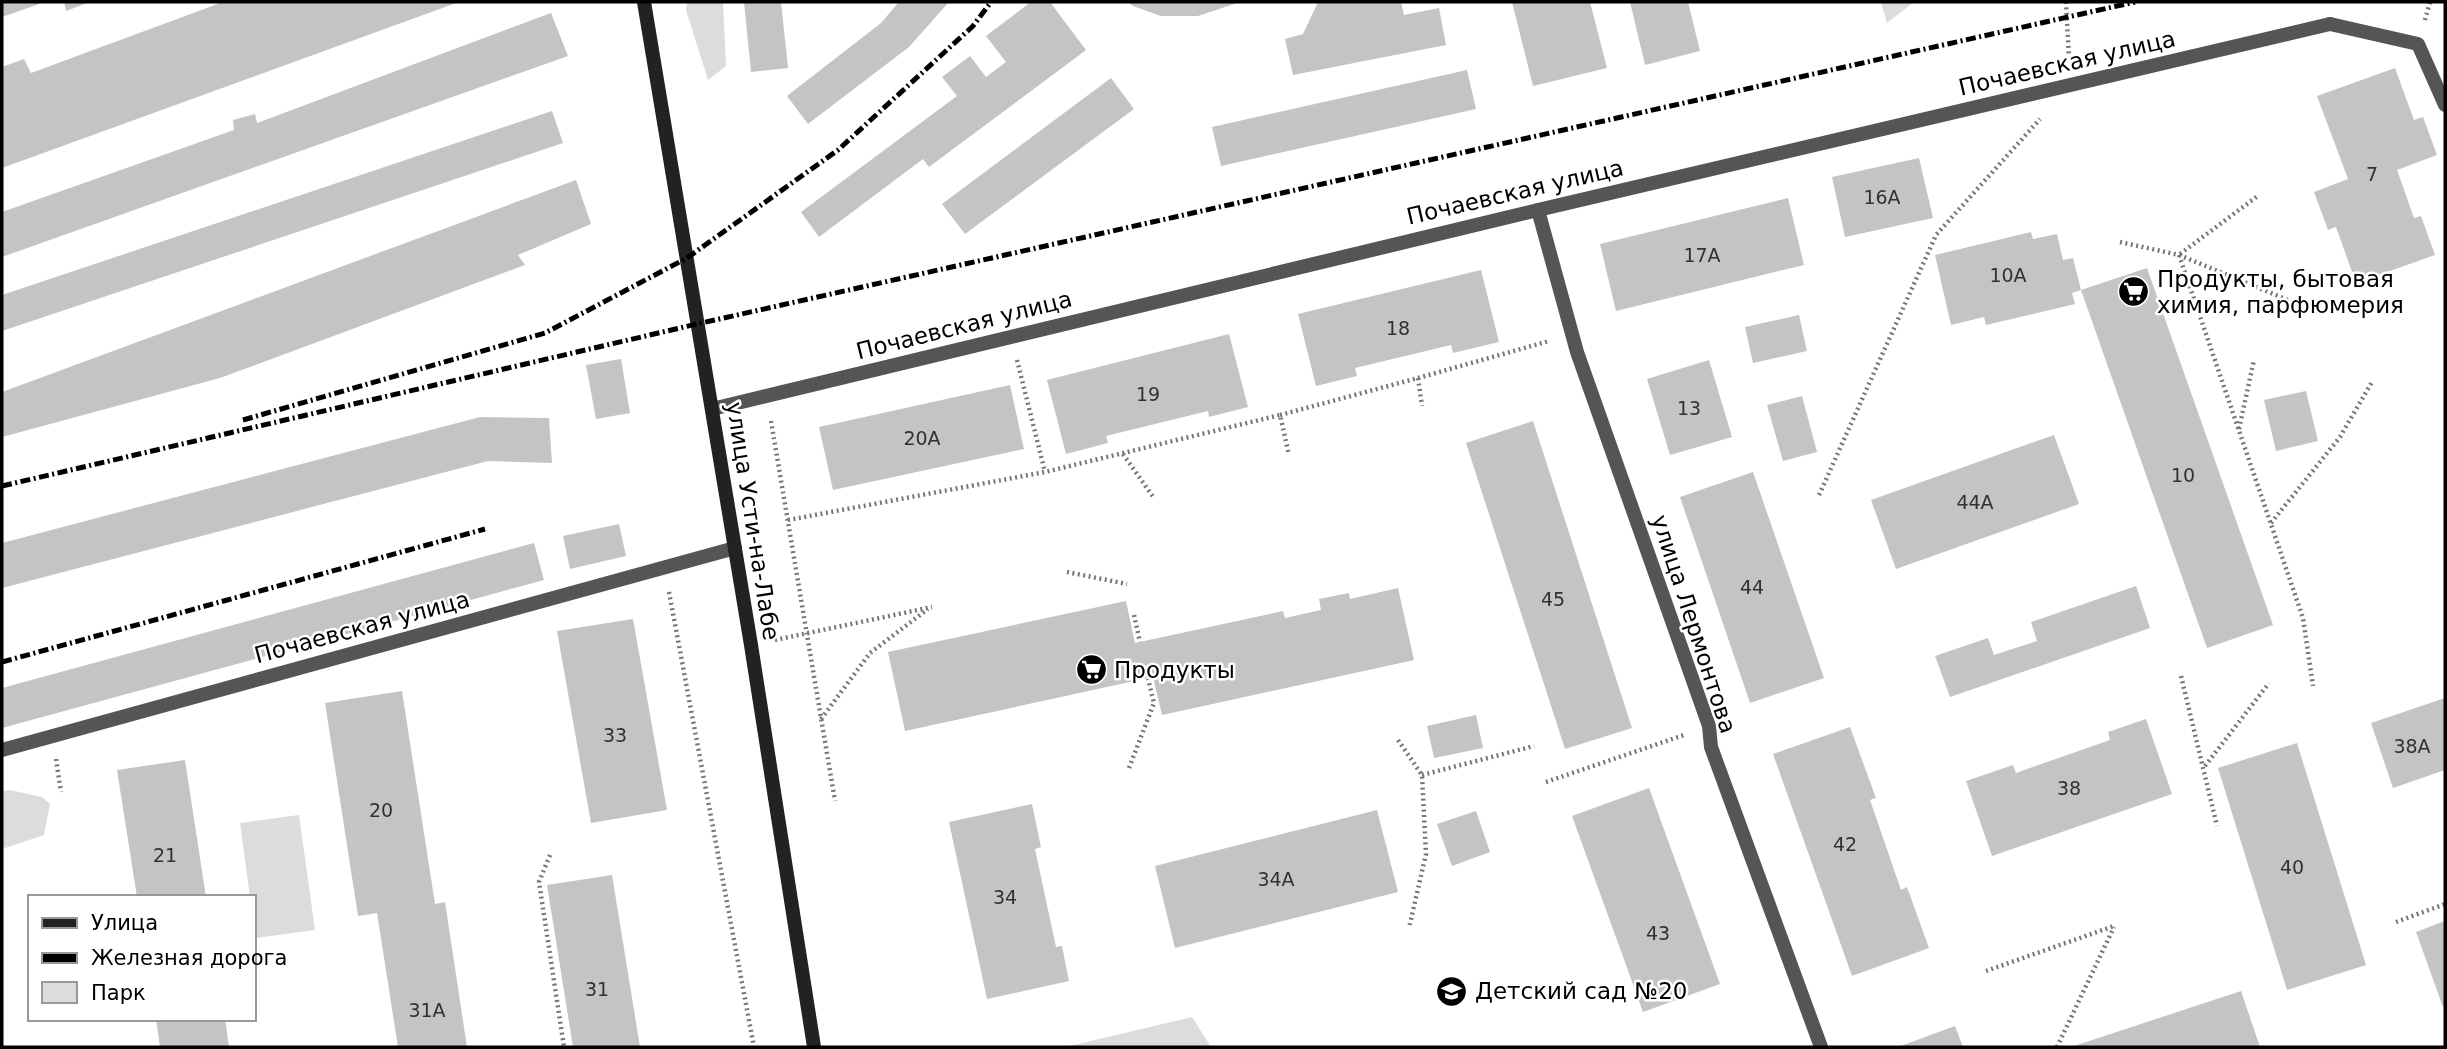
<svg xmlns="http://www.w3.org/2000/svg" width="2447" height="1049" font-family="'DejaVu Sans',sans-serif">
  <rect width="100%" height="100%" fill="#fff"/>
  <g fill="#dcdcdc">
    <path d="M687 2H723L726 66 708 80 686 10Z"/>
    <path d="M1881 2H1914L1887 23Z"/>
    <path d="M10 790 42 797 50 804 44 835 2 849V791Z"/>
    <path d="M299 815 315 930 256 938 254 897H250L240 823Z"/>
    <path d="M1192 1017 1211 1047H1070V1046Z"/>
  </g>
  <g fill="#c4c4c4">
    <path d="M2 2H45L2 17Z"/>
    <path d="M64 2H90L66 11Z"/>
    <path d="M223 2H459L2 168V67L24 59 31 73Z"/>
    <path d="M744 2H781L788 68 751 72Z"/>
    <path d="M899 2H949L909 47 808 124 787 96 881 23Z"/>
    <path d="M1031 2H1050L1086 50 929 167 923 159 819 237 801 212 957 96 942 77 970 56 986 77 1006 62 986 36Z"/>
    <path d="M1128 2H1240L1198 16H1161L1133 6Z"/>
    <path d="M1318 2H1401L1404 15 1439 8 1446 45 1293 75 1285 39 1303 34Z"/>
    <path d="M1512 2H1590L1607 68 1533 86Z"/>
    <path d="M1630 2H1688L1700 51 1645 65Z"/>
    <path d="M551 13 568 56 2 257V212L234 130 233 120 255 114 257 123Z"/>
    <path d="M2395 68 2414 120 2423 117 2437 155 2397 170 2414 218 2421 216 2435 255 2356 283 2336 227 2328 230 2314 192 2348 179 2317 96Z"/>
    <path d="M1467 70 1476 109 1221 166 1212 127Z"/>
    <path d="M1111 78 1134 109 965 234 942 204Z"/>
    <path d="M552 111 563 143 2 331V295Z"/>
    <path d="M1919 158 1933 218 1845 237 1832 177Z"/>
    <path d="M576 180 591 224 518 255 525 265 220 378 2 437V392Z"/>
    <path d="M1788 198 1804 265 1616 311 1600 244Z"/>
    <path d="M2031 232 2033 239 2057 234 2063 260 2073 258 2081 290 2072 293 2075 304 1986 325 1984 317 1951 325 1935 255Z"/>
    <path d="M2147 268 2273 625 2207 648 2081 290Z"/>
    <path d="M1481 270 1499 342 1453 353 1451 345 1355 368 1357 376 1316 386 1298 314Z"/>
    <path d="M1799 315 1807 351 1753 363 1745 327Z"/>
    <path d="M1229 334 1248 407 1209 417 1208 411 1106 436 1108 443 1066 454 1047 380Z"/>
    <path d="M621 359 630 413 596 419 586 365Z"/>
    <path d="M1709 360 1732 437 1670 455 1647 379Z"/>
    <path d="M1010 385 1024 449 833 490 819 427Z"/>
    <path d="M2306 391 2318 441 2276 451 2264 400Z"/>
    <path d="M1802 396 1817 452 1783 461 1767 405Z"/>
    <path d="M480 417 549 418 552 463 488 461 2 588V543Z"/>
    <path d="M1533 421 1632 728 1565 749 1466 443Z"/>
    <path d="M2054 435 2079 504 1896 569 1871 500Z"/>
    <path d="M1753 472 1824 678 1750 703 1680 497Z"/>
    <path d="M619 524 626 556 570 569 563 536Z"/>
    <path d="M534 543 544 580 2 728V688Z"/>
    <path d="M2136 586 2150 628 1950 697 1935 656 1988 638 1994 655 2037 641 2031 622Z"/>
    <path d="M1398 588 1414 660 1162 715 1153 677 905 731 888 652 1126 601 1135 643 1283 611 1285 618 1321 610 1319 599 1349 593 1350 599Z"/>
    <path d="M633 619 667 810 591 823 557 631Z"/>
    <path d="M402 691 435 904 445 902 467 1047H398L377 913 358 916 325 703Z"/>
    <path d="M2445 698V770L2393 788 2371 723Z"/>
    <path d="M1476 715 1483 748 1434 758 1427 726Z"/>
    <path d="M2146 719 2172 794 1992 856 1966 781 2013 765 2016 773 2027 769 2110 740 2108 732Z"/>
    <path d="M1850 727 1876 798 1870 800 1901 890 1907 887 1929 948 1852 976 1773 754Z"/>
    <path d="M2297 743 2366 965 2287 990 2218 768Z"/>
    <path d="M185 760 206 897H137L117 770Z"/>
    <path d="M1649 788 1720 984 1643 1012 1572 816Z"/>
    <path d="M1032 804 1041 847 1035 849 1056 947 1062 946 1069 981 987 999 949 822Z"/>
    <path d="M1377 810 1398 892 1175 948 1155 866Z"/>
    <path d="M1476 811 1490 852 1452 866 1437 824Z"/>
    <path d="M612 875 640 1047H573L547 885Z"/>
    <path d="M2445 921V1006L2443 1007 2416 932Z"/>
    <path d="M2241 991 2260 1047H2071Z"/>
    <path d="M156 1019H225L229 1047H160Z"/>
    <path d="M1955 1026 1963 1047H1898Z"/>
  </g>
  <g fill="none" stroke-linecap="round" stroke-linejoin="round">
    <g stroke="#777" stroke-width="4.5" stroke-dasharray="2 3.5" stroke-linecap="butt">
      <path d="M2066 2 2069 59"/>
      <path d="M2425 20 2430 2"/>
      <path d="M2120 242 2179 255 2300 305"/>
      <path d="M2180 254 2259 195"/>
      <path d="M2179 255 2303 618 2313 686"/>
      <path d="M1017 360 1045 472"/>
      <path d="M1418 378 1549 341"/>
      <path d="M1280 415 1418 378 1422 406"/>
      <path d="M771 421 835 801"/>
      <path d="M2239 429 2254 360"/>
      <path d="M1123 454 1154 498"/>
      <path d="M1819 495 1936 235 2040 119"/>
      <path d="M788 520 1045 472 1280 415 1289 455"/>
      <path d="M2271 523 2340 437 2372 382"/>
      <path d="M1067 572 1127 584"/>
      <path d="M669 592 754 1047"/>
      <path d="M1134 615 1140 642"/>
      <path d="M775 640 932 607"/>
      <path d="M2181 676 2217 826"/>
      <path d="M821 719 870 653 928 609"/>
      <path d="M1398 740 1422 775 1426 854 1409 928"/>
      <path d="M56 759 61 792"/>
      <path d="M2205 766 2269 683"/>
      <path d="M1129 768 1154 703 1148 679"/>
      <path d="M1422 775 1534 746"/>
      <path d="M1546 782 1684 735"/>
      <path d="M550 855 539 882 564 1047"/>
      <path d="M2396 922 2445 904"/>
      <path d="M1986 971 2114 926"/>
      <path d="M2057 1047 2114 927"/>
    </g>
    <path stroke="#555" stroke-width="14" d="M2330 24 2418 44 2445 105"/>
    <g stroke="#555" stroke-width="14">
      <path d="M1538 210 1577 352 1709 726 1711 747 1821 1047"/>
      <path d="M712 409 1538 210 2330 24"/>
      <path d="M2 750 735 548"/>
    </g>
    <path stroke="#222" stroke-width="14" d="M644 2 751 645 814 1047"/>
    <g stroke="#000" stroke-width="5" stroke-dasharray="10 3.5 2 3.5" stroke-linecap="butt">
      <path d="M243 420 545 333 687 258 838 150 973 26 991 2"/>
      <path d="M2 486 697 324 2135 2"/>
      <path d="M2 662 485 529"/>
    </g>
  </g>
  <defs>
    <symbol id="supermarket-disc" viewBox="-11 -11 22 22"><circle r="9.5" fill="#000" stroke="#fff"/><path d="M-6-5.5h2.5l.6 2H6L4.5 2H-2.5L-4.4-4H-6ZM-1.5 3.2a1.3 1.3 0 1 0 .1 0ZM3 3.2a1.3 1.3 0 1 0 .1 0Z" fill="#fff"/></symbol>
    <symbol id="school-disc" viewBox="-11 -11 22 22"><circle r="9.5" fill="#000" stroke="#fff"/><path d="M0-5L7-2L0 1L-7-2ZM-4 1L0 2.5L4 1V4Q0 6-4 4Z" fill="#fff"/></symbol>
  </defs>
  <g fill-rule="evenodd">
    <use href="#supermarket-disc" x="2116" y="274" width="35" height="35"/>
    <use href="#supermarket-disc" x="1074" y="652" width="35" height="35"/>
    <use href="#school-disc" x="1434" y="974" width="35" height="35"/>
  </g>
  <g text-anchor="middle" stroke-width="5" stroke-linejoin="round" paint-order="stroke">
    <g font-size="19" fill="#313131">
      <text x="2372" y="181">7</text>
      <text x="1882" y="204">16А</text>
      <text x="1702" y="262">17А</text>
      <text x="2008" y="282">10А</text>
      <text x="1398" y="335">18</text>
      <text x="1148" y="401">19</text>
      <text x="1689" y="415">13</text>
      <text x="922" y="445">20А</text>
      <text x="2183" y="482">10</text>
      <text x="1975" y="509">44А</text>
      <text x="1752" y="594">44</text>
      <text x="1553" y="606">45</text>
      <text x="615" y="742">33</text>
      <text x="2412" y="753">38А</text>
      <text x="2069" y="795">38</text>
      <text x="381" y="817">20</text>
      <text x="1845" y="851">42</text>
      <text x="165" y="862">21</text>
      <text x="2292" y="874">40</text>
      <text x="1276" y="886">34А</text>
      <text x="1005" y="904">34</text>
      <text x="1658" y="940">43</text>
      <text x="597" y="996">31</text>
      <text x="427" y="1017">31А</text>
    </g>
    <g font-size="23" fill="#000" stroke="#fff">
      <text transform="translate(2067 63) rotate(-13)" y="8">Почаевская улица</text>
      <text transform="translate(1515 192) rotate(-13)" y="8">Почаевская улица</text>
      <text transform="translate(964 325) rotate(-14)" y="8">Почаевская улица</text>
      <text transform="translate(753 521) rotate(81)" y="8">улица Усти-на-Лабе</text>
      <text transform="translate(1694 624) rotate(72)" y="8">улица Лермонтова</text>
      <text transform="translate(362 627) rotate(-15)" y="8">Почаевская улица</text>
    </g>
    <g font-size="23" fill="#000" stroke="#fff" text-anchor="start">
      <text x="2157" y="287">Продукты, бытовая<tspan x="2157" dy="26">химия, парфюмерия</tspan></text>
      <text x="1114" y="678">Продукты</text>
      <text x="1475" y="999">Детский сад №20</text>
    </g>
  </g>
  <rect width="2447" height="1049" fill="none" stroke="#000000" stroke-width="7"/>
  <rect x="28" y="895" width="228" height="126" fill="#ffffff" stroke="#999999" stroke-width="2"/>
  <rect x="42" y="918" width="35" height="10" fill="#222222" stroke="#999999" stroke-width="2"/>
  <text x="91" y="930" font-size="21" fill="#000000">Улица</text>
  <rect x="42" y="953" width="35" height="10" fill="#000000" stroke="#999999" stroke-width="2"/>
  <text x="91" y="965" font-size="21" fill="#000000">Железная дорога</text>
  <rect x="42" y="982" width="35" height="21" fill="#dcdcdc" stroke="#999999" stroke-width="2"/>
  <text x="91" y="1000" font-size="21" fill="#000000">Парк</text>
</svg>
